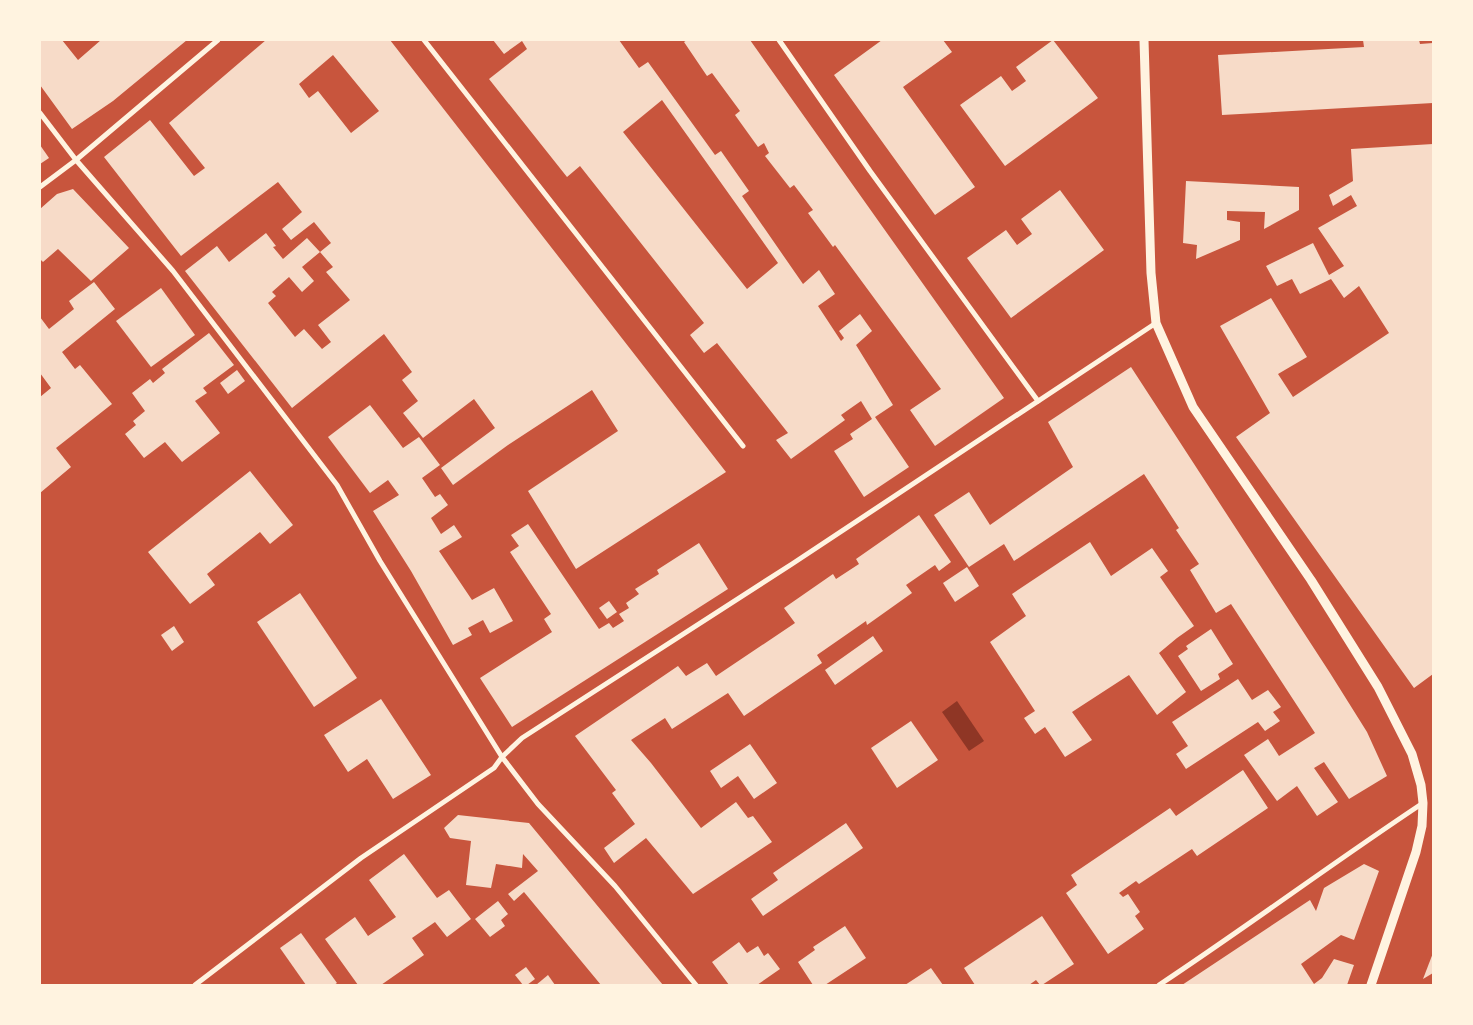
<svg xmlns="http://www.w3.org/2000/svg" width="1473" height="1025" font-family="'Open Sans',sans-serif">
  <rect width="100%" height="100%" fill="#c8553d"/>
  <path fill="#8f3625" d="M957 701 984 741 969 751 942 712Z"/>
  <g fill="#f7dbc8" fill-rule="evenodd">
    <path d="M40 40H62L78 60 101 40 106 41 108 40H187L113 101 72 129 40 85Z"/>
    <path d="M266 40H390L726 472 576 569 528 491 618 431 592 390 508 445 453 485 441 468 495 428 474 399 423 438 403 413 418 401 402 380 412 372 384 334 292 408 185 271 217 246 229 262 266 233 276 246 273 247 283 259 307 238 320 252 302 267 314 281 302 292 289 277 272 292 276 296 268 303 295 337 304 329 322 349 331 342 318 325 350 300 326 272 333 267 320 252 331 243 314 222 291 240 282 229 302 212 278 182 181 256 104 157 150 120 194 176 205 168 169 123ZM333 55 379 111 351 133 318 91 309 98 299 84Z"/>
    <path d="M493 40H619L639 68 648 62 715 155 721 151 749 191 742 196 803 284 819 270 835 294 818 306 841 341 844 338 839 331 860 314 872 331 856 345 893 405 875 417 909 467 864 497 834 451 853 439 850 434 872 419 861 401 841 415 845 420 791 459 776 440 788 433 717 343 704 353 690 335 704 323 580 166 567 177 489 79 527 49 522 41 504 54ZM662 100 778 263 747 289 623 132Z"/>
    <path d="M687 40H750L1004 398 935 446 910 410 941 389 835 245 833 247 808 213 813 210 794 185 790 188 765 156 769 153 764 143 758 147 735 115 740 111 712 73 707 76 684 42Z"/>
    <path d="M882 40H943L952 52 903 87 975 187 935 215 834 75Z"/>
    <path d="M1053 40 1098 98 1005 166 960 105 1001 76 1012 91 1026 81 1016 67Z"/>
    <path d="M1363 40H1419L1420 44 1433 43V103L1222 115 1218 55 1364 47Z"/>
    <path d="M1433 144V674L1414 688 1236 437 1270 413 1220 326 1271 298 1307 357 1278 374 1293 397 1389 333 1359 286 1344 298 1331 279 1300 294 1292 279 1277 286 1266 266 1313 243 1329 275 1344 266 1318 228 1357 206 1351 195 1333 206 1329 195 1353 181 1351 149Z"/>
    <path d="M40 145 49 158 40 164Z"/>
    <path d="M1186 181 1299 187V210L1264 229 1265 212 1227 211V220L1240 222V240L1196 259 1197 245 1183 243Z"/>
    <path d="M73 189 129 248 91 281 58 249 43 262 40 259V209L57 194Z"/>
    <path d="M1060 190 1104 250 1011 318 967 258 1006 230 1017 245 1032 234 1021 219Z"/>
    <path d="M94 282 115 309 62 352 75 369 80 365 112 404 56 448 71 467 40 493V397L51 388 40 373V317L49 329 74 309 69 301Z"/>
    <path d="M161 288 195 335 151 367 116 321Z"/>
    <path d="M209 333 234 365 203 388 207 393 195 401 220 433 182 462 165 442 144 458 125 434 136 425 133 421 145 411 132 393 150 379 153 383 165 373 162 369Z"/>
    <path d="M1131 367 1330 673 1367 732 1387 776 1349 799 1324 762 1314 768 1338 802 1317 816 1297 786 1277 801 1244 755 1268 739 1279 756 1315 733 1231 604 1216 613 1190 570 1199 564 1176 530 1179 528 1144 474 1014 561 1004 544 969 567 934 515 969 492 990 525 1073 467 1048 422Z"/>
    <path d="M237 370 245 381 228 394 220 383Z"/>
    <path d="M370 405 403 448 419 437 440 465 422 478 435 497 440 494 448 505 431 518 441 534 454 525 462 537 439 551 472 600 494 588 513 621 490 633 483 620 468 628 472 635 453 645 411 571 373 511 399 495 388 480 370 493 328 437Z"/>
    <path d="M250 471 293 525 270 544 260 532 207 574 215 585 190 604 148 552Z"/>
    <path d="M919 515 951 562 939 571 935 565 906 585 912 593 867 625 866 621 817 655 822 663 744 716 728 693 672 729 665 718 631 740 651 763 701 828 736 802 748 818 753 816 772 842 693 894 646 838 614 863 604 848 635 824 612 793 616 790 575 736 678 666 686 676 707 663 716 676 795 623 784 608 833 574 836 579 859 564 856 559Z"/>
    <path d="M528 524 599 629 609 623 613 628 624 621 619 614 629 608 626 603 639 594 635 589 659 574 657 570 699 543 728 589 512 727 480 678 552 632 544 619 551 614 510 552 519 546 511 535Z"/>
    <path d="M1090 542 1111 576 1152 548 1168 571 1160 577 1194 626 1177 638 1159 653 1186 692 1157 715 1129 675 1072 712 1092 740 1065 757 1045 727 1035 734 1024 718 1035 711 990 642 1026 616 1012 594Z"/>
    <path d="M967 567 979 586 955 602 943 583Z"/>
    <path d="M300 593 357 678 314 707 257 622Z"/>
    <path d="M609 601 617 612 607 619 599 608Z"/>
    <path d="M174 626 184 642 172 651 161 635Z"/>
    <path d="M1211 629 1233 664 1218 674 1220 679 1201 691 1178 656 1188 649 1186 646Z"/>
    <path d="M873 636 883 651 835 685 825 670Z"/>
    <path d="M1238 679 1252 700 1268 690 1281 707 1273 712 1280 721 1265 731 1258 722 1186 769 1176 754 1188 746 1172 722Z"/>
    <path d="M381 699 431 775 393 799 367 759 348 772 324 735Z"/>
    <path d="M911 721 938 760 897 788 871 748Z"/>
    <path d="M750 744 777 783 754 799 738 776 721 788 710 771Z"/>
    <path d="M1243 770 1268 808 1197 856 1192 849 1139 884 1136 881 1119 893 1123 897 1128 894 1140 912 1135 916 1144 929 1108 954 1066 893 1077 885 1071 875 1170 808 1176 816Z"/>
    <path d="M458 815 529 823 663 985H601L524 892 514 901 508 894 538 871 523 854 522 868 496 864 491 888 466 885 471 841 450 838 444 828Z"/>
    <path d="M846 823 863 848 763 916 751 899 778 880 773 873Z"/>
    <path d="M404 854 437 898 449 890 471 919 447 937 435 922 412 938 424 955 381 985H358L325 939 355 917 368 936 396 917 369 880Z"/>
    <path d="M1364 864 1379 871 1354 940 1341 935 1301 964 1314 984 1322 978 1334 959 1354 965 1347 985H1182L1310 900 1316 911 1324 888Z"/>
    <path d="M498 901 508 914 501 920 505 926 490 937 475 919Z"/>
    <path d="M1042 916 1074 964 1042 985H1040L1036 980 1029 985H975L964 968Z"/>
    <path d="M845 926 866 958 825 985H813L798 962 815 950 813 947Z"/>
    <path d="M301 933 337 983 334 985H306L280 948Z"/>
    <path d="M739 942 747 953 758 946 764 956 768 953 780 969 757 985H729L712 962Z"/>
    <path d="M1433 953V973L1423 979Z"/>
    <path d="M526 967 535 979 527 985H523L515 975Z"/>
    <path d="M931 968 943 985H905Z"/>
    <path d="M548 975 555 985H536Z"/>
  </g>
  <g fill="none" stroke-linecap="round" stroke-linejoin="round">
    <g stroke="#fff3e0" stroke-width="5">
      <path d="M424 40 743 446"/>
      <path d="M779 40 870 171 1038 401"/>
      <path d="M40 113 76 160 173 271 337 485 380 561 502 757 538 804 615 886 696 985"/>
      <path d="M40 187 76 160 218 40"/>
      <path d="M195 985 361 858 494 768 502 757 522 738 792 564 1156 323"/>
      <path d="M1159 985C1248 926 1334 862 1423 803"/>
    </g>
    <path stroke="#fff3e0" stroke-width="9" d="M1144 40 1151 273 1156 323 1193 407 1311 580 1378 687 1412 754 1421 785 1423 803 1422 826 1416 852 1371 985"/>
  </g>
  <rect width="1473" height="1025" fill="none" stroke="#fff3e0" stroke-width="82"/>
</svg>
